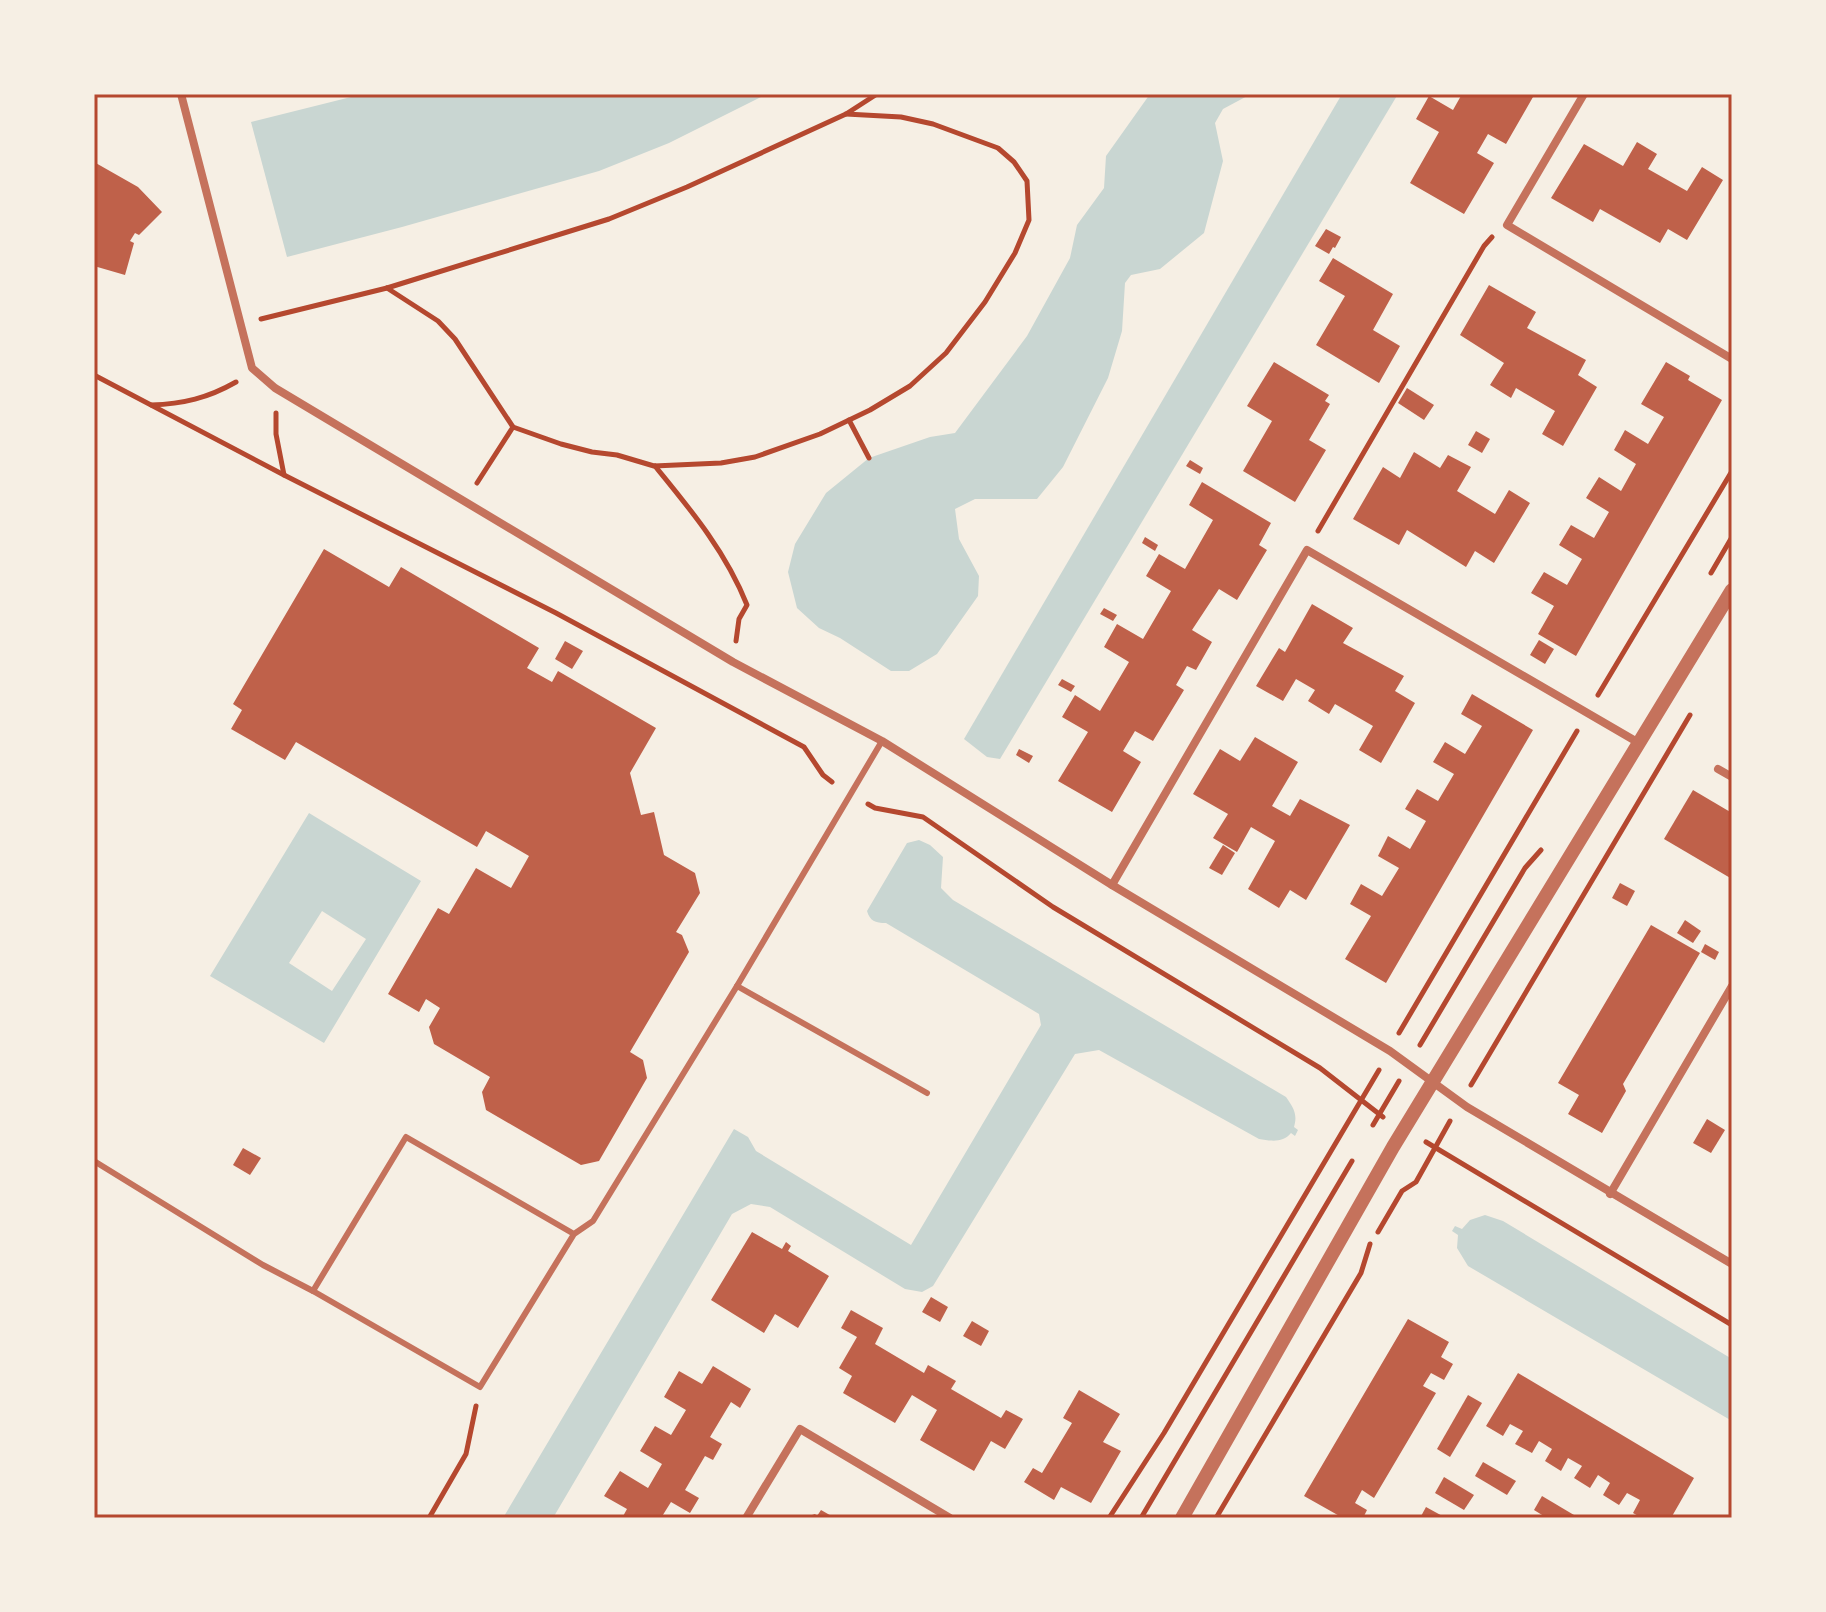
<svg xmlns="http://www.w3.org/2000/svg" width="1826" height="1612" font-family="Bitter,serif">
  <rect width="100%" height="100%" fill="#f6efe4"/>
  <g fill="#c9d6d2" fill-rule="evenodd">
    <path d="M363 94H767L669 143 599 171 402 227 287 257 251 122Z"/>
    <path d="M1150 94H1251L1223 109 1215 123 1223 161 1204 233 1160 269 1131 275 1125 283 1122 331 1108 378 1063 467 1037 499H975L955 509 959 539 979 576 978 596 937 654 909 671H891L840 638 819 628 797 608 788 572 795 544 826 493 869 458 930 437 955 433 1027 336 1070 258 1077 225 1104 188 1106 156Z"/>
    <path d="M1342 94H1398L1000 759 987 757 964 739Z"/>
    <path d="M309 813 421 881 324 1043 210 976ZM322 911 366 939 332 991 289 963Z"/>
    <path d="M919 840 930 845 943 857 941 888 953 900 1286 1097C1293 1107 1298 1114 1294 1127L1298 1130 1295 1136 1291 1133C1283 1143 1271 1141 1259 1139L1099 1050 1075 1054 933 1286 922 1292 905 1289 770 1207 751 1204 732 1214 553 1518H503L734 1129 748 1137 756 1151 911 1245 1041 1025 1039 1014 886 923C875 923 870 921 867 911L907 843Z"/>
    <path d="M1485 1215 1503 1221 1732 1359V1421L1468 1266 1457 1248 1458 1235 1452 1231 1455 1226 1462 1229 1470 1220Z"/>
  </g>
  <g fill="#bf614a">
    <path d="M1462 94H1528L1533 97 1506 144 1488 134 1477 153 1494 163 1464 214 1410 183 1439 132 1416 119 1429 96 1453 110Z"/>
    <path d="M1637 142 1657 154 1648 169 1687 191 1702 167 1723 180 1687 240 1668 229 1660 243 1600 209 1593 222 1551 198 1584 144 1623 166Z"/>
    <path d="M94 162 138 187 162 212 139 235 135 233 130 241 134 243 125 275 94 266Z"/>
    <path d="M1326 229 1341 237 1335 248 1333 247 1329 254 1315 246Z"/>
    <path d="M1333 258 1393 294 1373 330 1400 346 1379 383 1316 345 1345 296 1319 281Z"/>
    <path d="M1489 285 1536 312 1527 328 1586 360 1578 375 1597 387 1563 446 1542 434 1555 411 1516 388 1511 398 1490 385 1504 363 1460 335Z"/>
    <path d="M1274 362 1329 395 1325 401 1330 404 1309 440 1326 450 1295 502 1243 471 1272 421 1247 406Z"/>
    <path d="M1666 362 1690 376 1688 380 1722 400 1576 656 1538 634 1554 606 1531 593 1544 572 1567 585 1582 559 1559 545 1571 525 1594 538 1609 512 1586 498 1599 477 1621 491 1636 464 1614 450 1625 430 1648 444 1664 417 1641 404Z"/>
    <path d="M1407 388 1434 405 1424 420 1398 403Z"/>
    <path d="M1476 431 1490 439 1482 453 1468 445Z"/>
    <path d="M1414 452 1440 468 1448 455 1471 467 1457 491 1495 514 1509 490 1530 503 1494 563 1475 551 1466 567 1407 530 1399 545 1353 519 1383 467 1400 478Z"/>
    <path d="M1190 460 1203 468 1200 474 1186 466Z"/>
    <path d="M1202 482 1271 523 1259 545 1267 550 1237 600 1219 589 1192 630 1212 642 1196 670 1187 666 1176 685 1184 690 1153 741 1135 731 1123 751 1141 762 1112 812 1058 781 1088 732 1062 717 1075 695 1100 711 1129 662 1104 647 1117 624 1143 639 1171 591 1146 576 1159 554 1185 569 1213 520 1189 505Z"/>
    <path d="M1145 537 1158 545 1155 551 1142 543Z"/>
    <path d="M324 549 389 587 401 567 539 648 527 668 552 682 558 671 656 728 630 773 641 815 654 812 664 855 695 873 700 893 676 932 682 935 689 952 630 1052 643 1060 647 1078 599 1161 581 1165 486 1110 482 1092 490 1077 434 1044 429 1027 440 1008 426 999 419 1012 388 994 438 908 449 914 476 868 511 888 529 856 486 831 477 847 296 742 285 760 231 729 242 710 233 704Z"/>
    <path d="M1312 604 1353 628 1343 643 1404 676 1395 691 1415 703 1381 763 1359 750 1373 726 1335 704 1329 714 1308 701 1315 690 1296 679 1283 701 1256 686 1279 648 1285 652Z"/>
    <path d="M1104 608 1117 615 1113 621 1100 614Z"/>
    <path d="M1539 640 1554 649 1545 664 1530 655Z"/>
    <path d="M565 641 583 651 572 669 555 659Z"/>
    <path d="M1062 679 1075 686 1071 692 1058 685Z"/>
    <path d="M1472 694 1533 730 1386 983 1345 959 1371 916 1350 904 1361 884 1382 896 1399 868 1378 856 1388 836 1410 849 1426 821 1405 809 1417 789 1438 801 1454 774 1433 762 1445 742 1465 754 1482 726 1461 714Z"/>
    <path d="M1255 737 1298 762 1272 806 1290 816 1300 799 1350 825 1306 900 1290 890 1279 908 1248 889 1275 841 1251 827 1237 852 1213 838 1228 814 1193 794 1220 749 1240 761Z"/>
    <path d="M1019 749 1033 756 1029 763 1016 755Z"/>
    <path d="M1693 790 1732 813V879L1664 839Z"/>
    <path d="M1223 845 1235 853 1222 875 1209 868Z"/>
    <path d="M1620 883 1635 891 1627 906 1612 898Z"/>
    <path d="M1685 920 1701 931 1693 943 1677 933Z"/>
    <path d="M1651 925 1700 953 1623 1084 1626 1091 1602 1133 1568 1114 1579 1095 1558 1083Z"/>
    <path d="M1705 944 1719 952 1715 960 1701 952Z"/>
    <path d="M1707 1119 1725 1130 1711 1153 1693 1143Z"/>
    <path d="M243 1148 261 1158 250 1175 233 1165Z"/>
    <path d="M752 1232 782 1249 786 1242 791 1246 788 1251 829 1276 798 1328 775 1314 764 1333 711 1300Z"/>
    <path d="M931 1297 948 1307 940 1322 922 1312Z"/>
    <path d="M851 1310 883 1328 875 1344 924 1373 928 1365 956 1381 951 1389 1001 1418 1006 1410 1023 1419 1005 1449 991 1441 974 1471 920 1440 937 1410 912 1395 895 1423 843 1393 852 1376 839 1368 857 1337 841 1328Z"/>
    <path d="M1408 1319 1449 1342 1441 1357 1453 1364 1444 1380 1431 1373 1423 1386 1436 1393 1374 1498 1362 1490 1355 1503 1367 1510 1363 1518H1343L1304 1496Z"/>
    <path d="M972 1321 989 1331 981 1346 963 1336Z"/>
    <path d="M713 1366 751 1389 740 1408 731 1402 710 1437 722 1444 713 1460 705 1456 685 1490 699 1498 690 1513 671 1502 661 1518H622L627 1509 604 1496 620 1471 648 1488 662 1464 640 1451 655 1426 671 1435 686 1410 664 1397 679 1371 702 1384Z"/>
    <path d="M1518 1373 1694 1478 1671 1518H1642L1633 1513 1640 1500 1627 1493 1619 1505 1603 1495 1610 1483 1598 1475 1590 1488 1574 1478 1582 1466 1568 1458 1561 1471 1545 1461 1552 1449 1539 1441 1532 1453 1515 1444 1523 1431 1510 1424 1503 1436 1486 1426Z"/>
    <path d="M1079 1390 1120 1414 1103 1442 1121 1451 1091 1503 1061 1487 1054 1500 1024 1482 1033 1468 1042 1473 1072 1423 1063 1418Z"/>
    <path d="M1468 1395 1482 1403 1450 1457 1437 1449Z"/>
    <path d="M1483 1462 1516 1481 1507 1495 1475 1476Z"/>
    <path d="M1444 1477 1474 1495 1464 1510 1435 1493Z"/>
    <path d="M1542 1496 1574 1515 1572 1518H1547L1534 1510Z"/>
    <path d="M1426 1507 1446 1518H1420Z"/>
    <path d="M821 1510 835 1518H803L815 1514 817 1516Z"/>
  </g>
  <g fill="none" stroke-linecap="round" stroke-linejoin="round">
    <g stroke="#b5482f" stroke-width="5">
      <path d="M387 288 438 321 455 339 513 427 561 444 592 452 617 455 654 466 721 463 755 457 820 434 870 410 910 386 946 353 985 302 1015 253 1029 220 1027 181 1014 162 998 148 933 124 901 117 846 114"/>
      <path d="M261 319 387 288 609 219 687 187 846 114 877 94"/>
      <path d="M94 375 284 475 556 613 804 747 823 775 832 782"/>
      <path d="M151 405C183 404 208 398 236 382"/>
      <path d="M276 413V434L284 475"/>
      <path d="M849 420 869 458"/>
      <path d="M655 466C691 510 726 552 747 605L739 619 736 641"/>
      <path d="M477 483 513 427"/>
      <path d="M1318 531 1484 246 1492 237"/>
      <path d="M1711 573 1732 537"/>
      <path d="M1598 695 1732 471"/>
      <path d="M868 804 875 808 923 817 1053 907 1320 1068 1383 1117"/>
      <path d="M1399 1033 1577 731"/>
      <path d="M1420 1045 1525 868 1541 850"/>
      <path d="M1471 1085 1690 715"/>
      <path d="M1373 1125 1399 1081"/>
      <path d="M1426 1142 1732 1325"/>
      <path d="M1378 1232 1402 1191 1416 1182 1450 1121"/>
      <path d="M429 1518 466 1454 476 1406"/>
      <path d="M1109 1518 1164 1433 1379 1070"/>
      <path d="M1141 1518 1352 1161"/>
      <path d="M1216 1518 1361 1273 1370 1244"/>
    </g>
    <g stroke="#c5725c" stroke-width="6">
      <path d="M737 986 927 1093"/>
      <path d="M94 1161 263 1265 313 1291"/>
      <path d="M574 1234 480 1387 313 1291 406 1137 574 1234 593 1221 737 986 882 741"/>
    </g>
    <g stroke="#c5725c" stroke-width="8">
      <path d="M181 94 252 368 275 388 733 662 882 741 1112 885 1390 1051 1467 1107 1732 1264"/>
      <path d="M1584 94 1507 225 1732 359"/>
      <path d="M1718 769 1732 777"/>
      <path d="M1112 885 1307 550 1639 743"/>
      <path d="M1610 1194 1732 986"/>
      <path d="M746 1518 800 1429 950 1518"/>
    </g>
    <path stroke="#c5725c" stroke-width="14" d="M1182 1518 1393 1147 1732 590"/>
  </g>
  <rect width="1826" height="1612" fill="none" stroke="#f6efe4" stroke-width="192"/>
  <rect x="96" y="96" width="1634" height="1420" fill="none" stroke="#b5482f" stroke-width="3"/>
</svg>
